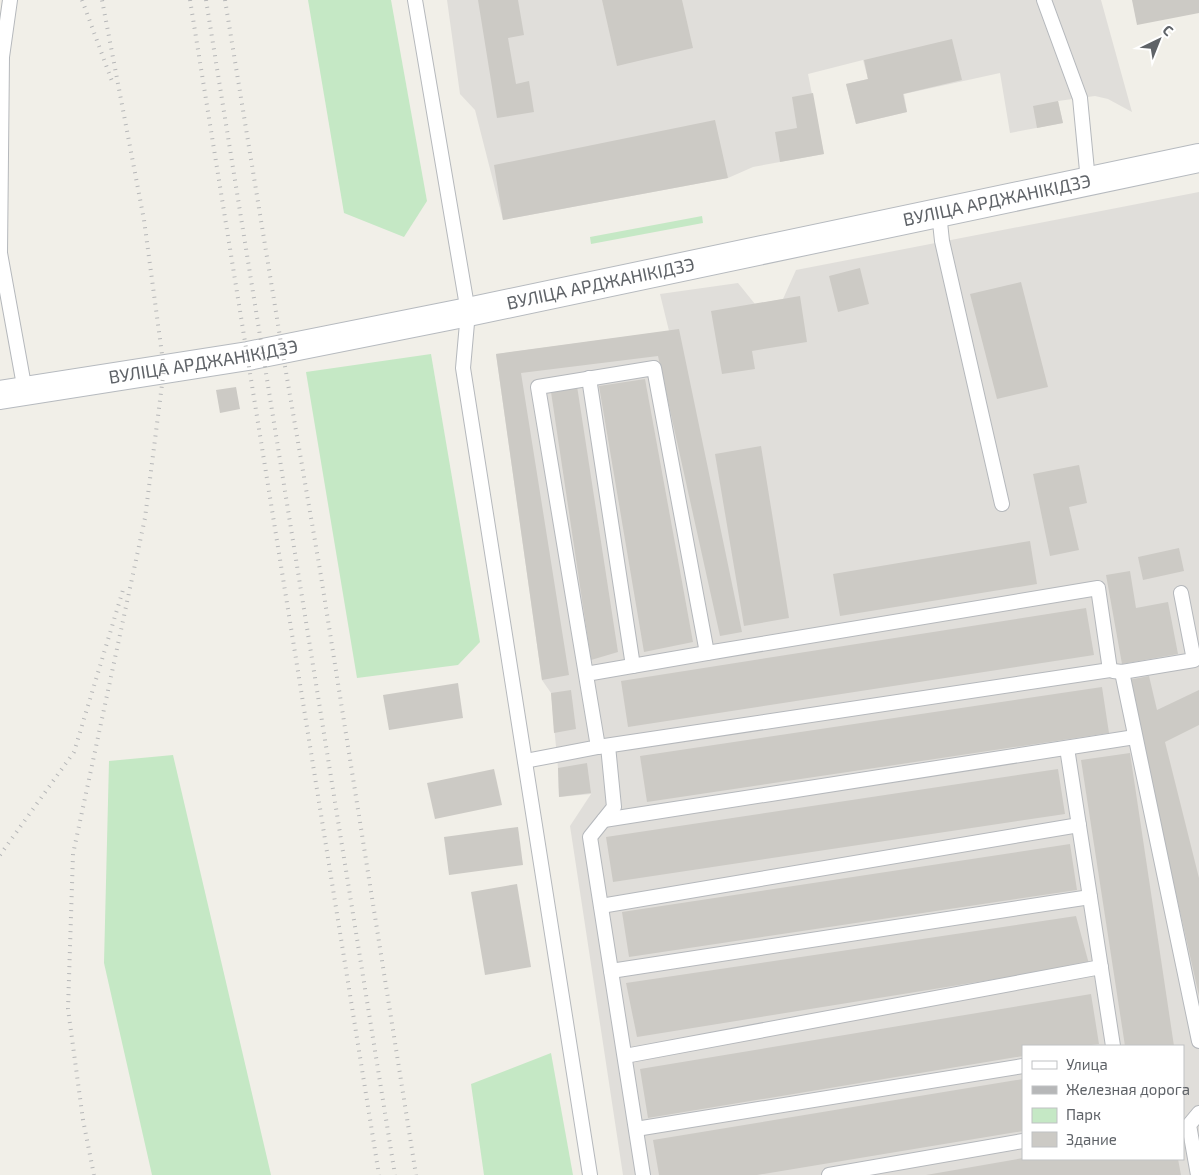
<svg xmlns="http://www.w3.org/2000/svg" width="1199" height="1175" font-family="'Exo 2',sans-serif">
  <rect width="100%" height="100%" fill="#f1efe8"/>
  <g fill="#e0deda" fill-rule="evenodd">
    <path d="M447 0H1101L1132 112 1108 99 1095 96 1058 101 1063 123 1010 133 1000 73 904 94 907 112 856 124 846 84 868 79 863 60 808 74 824 154 753 167 728 178 503 220 475 110 460 94Z"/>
    <path d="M1199 192V1175H623L570 826 591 794 559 797 558 768 551 693 542 680 496 354 669 331 660 294 738 283 755 304 783 299 796 270ZM1023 1046H1183V1159H1023Z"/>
  </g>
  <g fill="#c5e8c5">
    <path d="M308 0H391L427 201 404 237 344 213Z"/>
    <path d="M702 216 703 223 591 244 590 237Z"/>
    <path d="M431 354 480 642 458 665 357 678 306 372Z"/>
    <path d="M173 755 271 1175H152L104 963 109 761Z"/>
    <path d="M551 1053 573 1175H484L471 1084Z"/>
  </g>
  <g fill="#cccac5">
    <path d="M478 0H518L524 35 508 38 516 84 529 81 534 112 497 118Z"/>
    <path d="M602 0H682L693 48 617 66Z"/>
    <path d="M1132 0H1199V13L1137 25Z"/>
    <path d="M952 39 962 80 903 94 907 112 856 124 846 84 868 79 864 60Z"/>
    <path d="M813 93 824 154 780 162 775 132 797 128 792 97Z"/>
    <path d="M1058 101 1063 123 1037 128 1033 106Z"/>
    <path d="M715 120 728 178 503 220 494 165Z"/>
    <path d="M860 268 869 304 838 312 829 276Z"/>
    <path d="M1021 282 1048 387 997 399 970 294Z"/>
    <path d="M800 296 807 342 752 351 755 369 722 374 711 311Z"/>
    <path d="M679 329 742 632 720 636 658 356 521 373 569 675 542 680 496 354Z"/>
    <path d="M645 379 693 642 644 652 599 386Z"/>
    <path d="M577 386 618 652 591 660 551 392Z"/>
    <path d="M236 387 240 409 220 413 216 390Z"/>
    <path d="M761 446 789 618 744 626 715 454Z"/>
    <path d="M1079 465 1087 503 1069 507 1079 550 1050 556 1033 474Z"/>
    <path d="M1030 541 1037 584 840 616 833 574Z"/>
    <path d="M1179 548 1184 571 1143 580 1138 557Z"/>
    <path d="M1130 571 1136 608 1168 602 1178 654 1122 664 1106 575Z"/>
    <path d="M1086 608 1094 655 628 727 621 681Z"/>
    <path d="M1149 676 1157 710 1199 690V725L1165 742 1199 878V996L1128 680Z"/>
    <path d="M458 683 463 718 389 730 383 695Z"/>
    <path d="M1102 687 1109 733 647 802 640 756Z"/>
    <path d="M571 690 576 729 554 733 551 693Z"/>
    <path d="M1130 753 1174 1046H1125L1081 760Z"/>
    <path d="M587 763 591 793 559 797 558 768Z"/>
    <path d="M494 769 502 805 435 819 427 783Z"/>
    <path d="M1058 769 1065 814 613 882 606 837Z"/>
    <path d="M518 827 523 865 449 875 444 837Z"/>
    <path d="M1070 844 1077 890 629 957 622 912Z"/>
    <path d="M517 884 531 967 485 975 471 892Z"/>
    <path d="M1076 916 1089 964 637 1037 626 983Z"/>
    <path d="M1091 994 1099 1044 1083 1046H1023V1056L648 1118 640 1069Z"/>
    <path d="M1023 1079V1131L757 1175H659L653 1140Z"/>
    <path d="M1023 1158 1178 1159 1181 1175H926Z"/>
  </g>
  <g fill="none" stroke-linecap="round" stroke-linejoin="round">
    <defs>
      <g id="service">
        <path d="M10 0 2 57 0 253 25 391"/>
        <path d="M415 0 468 312 463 368 590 1175"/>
        <path d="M1044 0 1080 98 1088 181"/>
        <path d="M939 213 942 241 1002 504"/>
        <path d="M589 378 633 666"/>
        <path d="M1113 671 1122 672 1194 660 1181 593"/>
        <path d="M1122 672 1199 1041"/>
        <path d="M608 746 614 807 590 837 643 1175"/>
        <path d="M598 747 1110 670 1098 588 707 653"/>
        <path d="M1067 748 1113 1046"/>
        <path d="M525 761 598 747 538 387 654 368 707 653 586 674"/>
        <path d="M604 820 1135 737"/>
        <path d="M601 906 1079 825"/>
        <path d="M611 971 1090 897"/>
        <path d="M625 1056 1101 967"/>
        <path d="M636 1129 1023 1066"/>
        <path d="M829 1175 1023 1141"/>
        <path d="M1198 1175 1189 1125 1199 1113"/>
      </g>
      <g id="secondary">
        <path id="s1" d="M0 395 248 356 468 312 1199 158"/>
      </g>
    </defs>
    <use href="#service" stroke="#b5b8bc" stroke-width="16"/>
    <use href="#secondary" stroke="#b6babf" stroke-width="30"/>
    <use href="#service" stroke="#fff" stroke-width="14"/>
    <use href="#secondary" stroke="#fff" stroke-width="28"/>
    <g stroke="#b6b7b8" stroke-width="4" stroke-dasharray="1 6" stroke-linecap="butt">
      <path d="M82 0 113 84"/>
      <path d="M190 0 379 1175"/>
      <path d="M206 0 395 1175"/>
      <path d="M225 0 282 349 320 570 416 1175"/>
      <path d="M0 855 74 752 123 590"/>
      <path d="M94 1175 83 1120 68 1009 73 854 145 518 164 369 144 220 102 0"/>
    </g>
  </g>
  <g text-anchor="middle" stroke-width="4.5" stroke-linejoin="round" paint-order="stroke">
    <g font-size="18" fill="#5f6368" stroke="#fff">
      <text dy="6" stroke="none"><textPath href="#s1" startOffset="1016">ВУЛІЦА АРДЖАНІКІДЗЭ</textPath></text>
      <text dy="6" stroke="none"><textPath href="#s1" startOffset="611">ВУЛІЦА АРДЖАНІКІДЗЭ</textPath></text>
      <text dy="6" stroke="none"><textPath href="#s1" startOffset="206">ВУЛІЦА АРДЖАНІКІДЗЭ</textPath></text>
    </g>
  </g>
  <rect x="1022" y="1045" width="162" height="115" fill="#ffffff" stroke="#bfc1c3"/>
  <rect x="1032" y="1061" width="25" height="8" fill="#ffffff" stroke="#bfc1c3"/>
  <text x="1066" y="1070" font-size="15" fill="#5f6368">Улица</text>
  <rect x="1032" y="1086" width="25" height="8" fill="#b6b7b8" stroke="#bfc1c3"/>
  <text x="1066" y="1095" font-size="15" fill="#5f6368">Железная дорога</text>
  <rect x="1032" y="1108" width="25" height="15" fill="#c5e8c5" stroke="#bfc1c3"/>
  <text x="1066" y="1120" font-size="15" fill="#5f6368">Парк</text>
  <rect x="1032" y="1132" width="25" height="15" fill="#cccac5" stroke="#bfc1c3"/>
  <text x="1066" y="1145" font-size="15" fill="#5f6368">Здание</text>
  <g transform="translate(1159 40) rotate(43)" stroke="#ffffff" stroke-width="4" paint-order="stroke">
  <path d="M0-4L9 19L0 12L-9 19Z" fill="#5f6368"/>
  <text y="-8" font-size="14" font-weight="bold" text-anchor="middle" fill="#5f6368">С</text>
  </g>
</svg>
